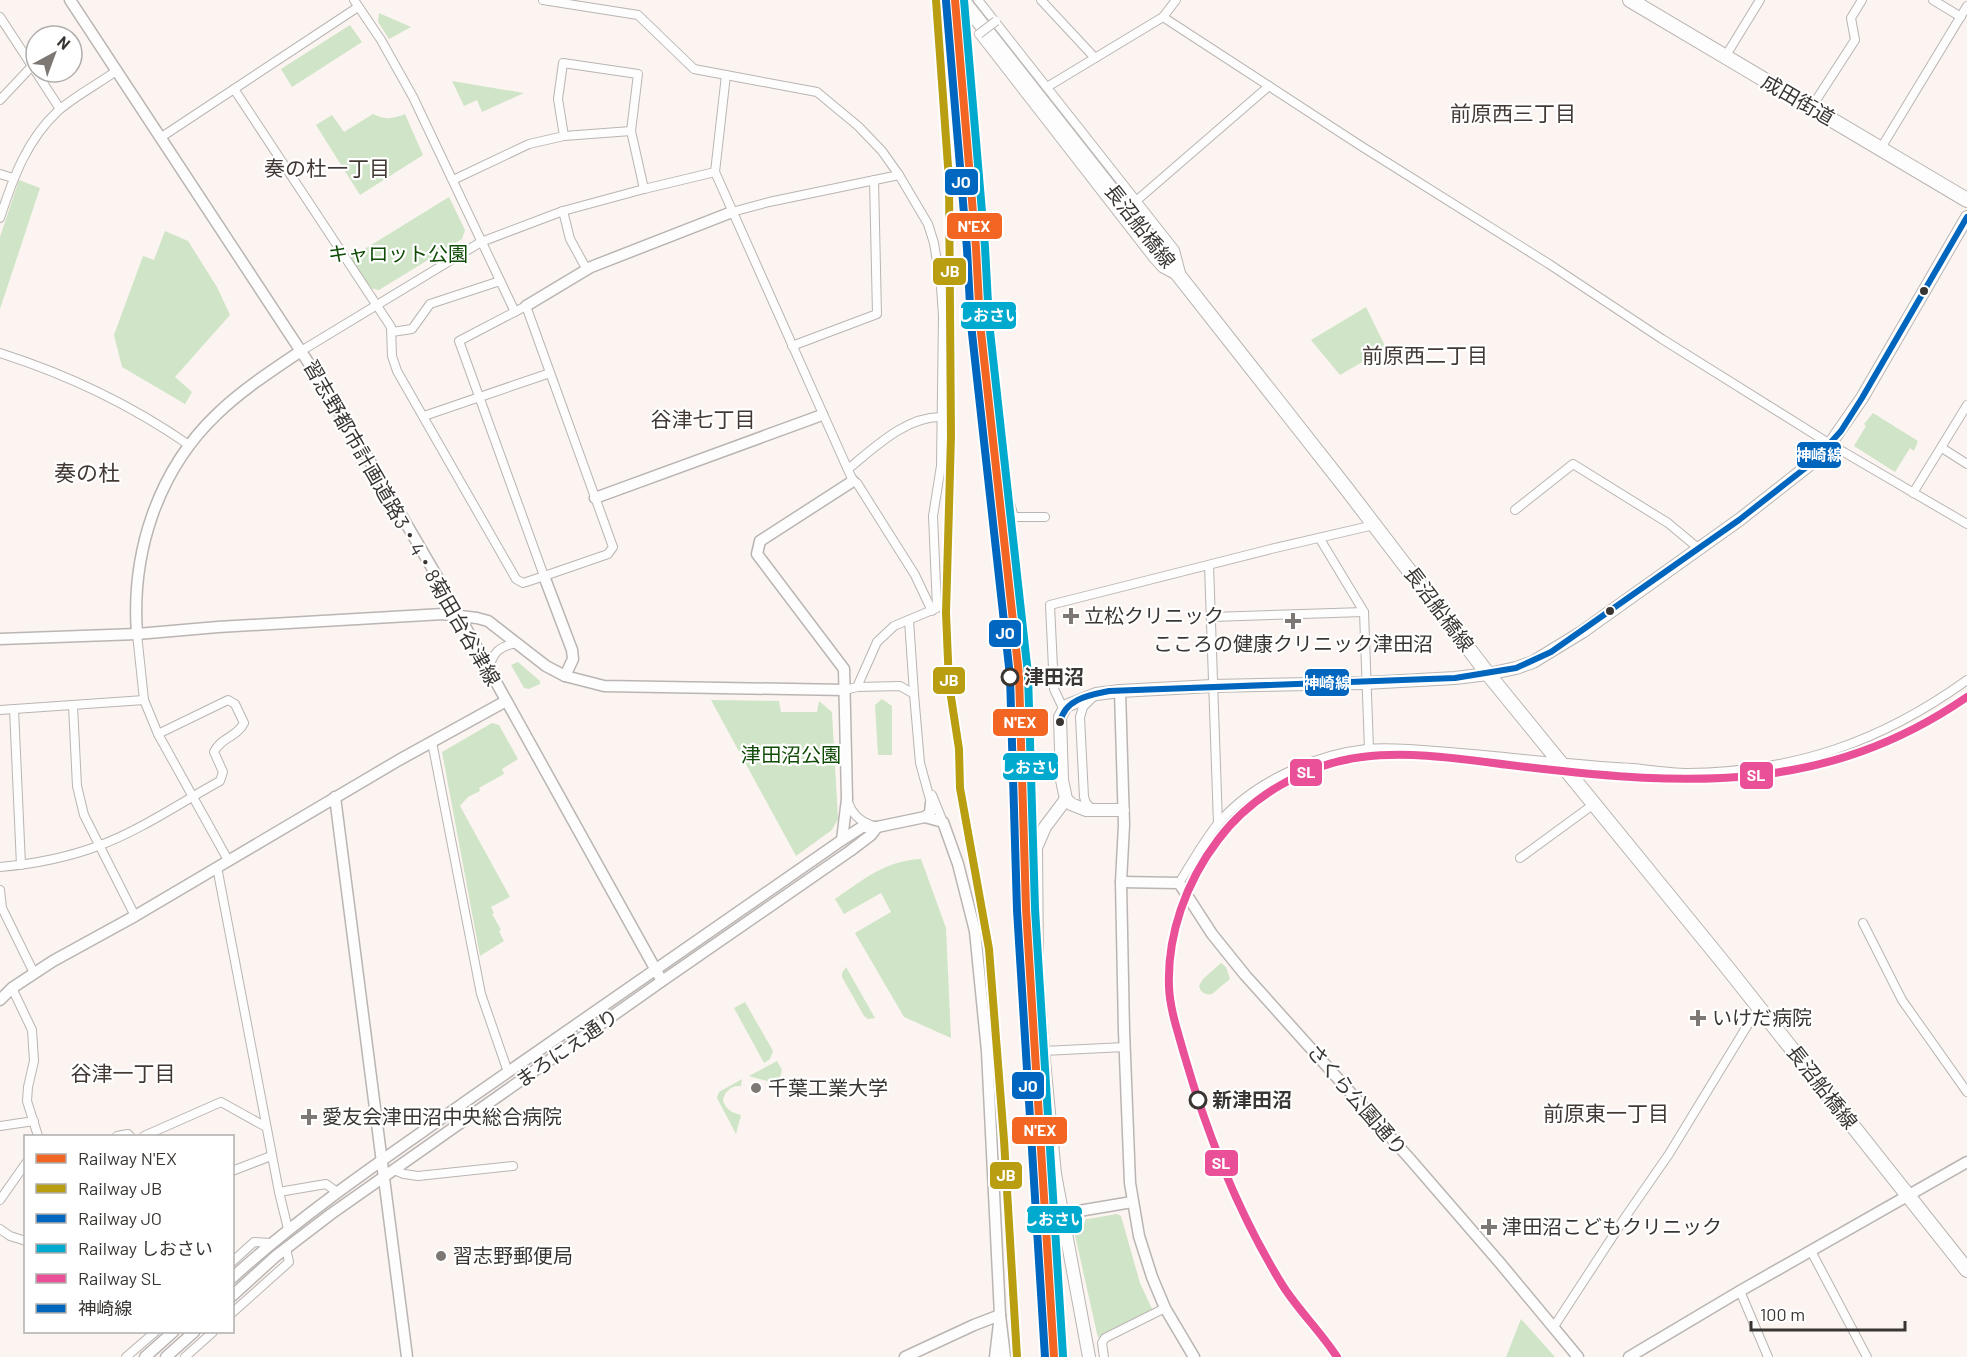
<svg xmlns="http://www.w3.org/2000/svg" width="1967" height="1357" font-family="Barlow,'Noto Sans JP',sans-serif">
  <rect width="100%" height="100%" fill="#fbf4f0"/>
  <g fill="#d0e5c7">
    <path d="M379 13 411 27 389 39 378 22Z"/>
    <path d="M350 25 362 42 292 87 281 69Z"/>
    <path d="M452 81 524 93 482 112 477 100 464 106Z"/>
    <path d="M373 114C386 120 392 119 405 114L423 155 360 195 316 125 332 115 344 132Z"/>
    <path d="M19 180 40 188 0 309V237Z"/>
    <path d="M449 197 465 230 462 239 379 290 369 288 350 258Z"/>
    <path d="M165 231 188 241 217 287 230 315 175 377 192 392 185 404 122 367 114 335 143 256 154 260Z"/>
    <path d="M1366 307 1386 348 1340 375 1311 340Z"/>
    <path d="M1873 413 1918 441 1914 451 1910 448 1895 472 1854 446 1866 426 1864 424Z"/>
    <path d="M518 662 540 681V684L529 689 524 688 511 665Z"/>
    <path d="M882 699 892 706V755H878L875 705Z"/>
    <path d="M711 700 779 701 781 712H817L819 701 832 712 838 819 832 830 796 856Z"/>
    <path d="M492 723 499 725 518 759 502 769 504 774 479 788 480 791 468 797 460 806 510 897 491 907 494 913 492 914 501 930 499 931 504 941 480 956 442 752Z"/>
    <path d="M921 859 946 928 951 1038 904 1017 855 933 891 912 881 893 844 914 835 899C865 879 884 861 921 859Z"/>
    <path d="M1221 963 1226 967 1230 979 1212 994C1205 995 1201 993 1199 986L1203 979Z"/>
    <path d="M846 967 875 1018 868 1019 864 1016 842 977V973Z"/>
    <path d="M745 1002 773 1051 770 1059 764 1063 734 1008Z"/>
    <path d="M777 1061 782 1070 778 1084 749 1076Z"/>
    <path d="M742 1079 741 1086C731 1085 724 1092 723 1101 727 1111 732 1112 741 1115L736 1134 717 1098 719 1092Z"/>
    <path d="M1117 1214 1121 1216 1140 1283 1153 1311 1098 1338 1073 1226 1076 1221Z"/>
    <path d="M1521 1319 1555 1357H1506Z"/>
  </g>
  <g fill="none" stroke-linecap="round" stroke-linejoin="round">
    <defs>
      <g id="minor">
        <path d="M354 0 381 40 413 97 515 312"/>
        <path d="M543 0 638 15 694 69 817 92 858 126 882 151 899 175 928 224 934 243 941 287 943 316 941 466 933 516 937 608 894 626 877 642 857 687"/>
        <path d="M978 0 1175 250 1181 273"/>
        <path d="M1041 0 1095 58"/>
        <path d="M1933 0 1961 17"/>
        <path d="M0 17 36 72"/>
        <path d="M1163 17 1361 146 1549 264 1662 339 1830 444 1967 524"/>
        <path d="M979 34 1153 258 1162 268 1175 275"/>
        <path d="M1725 57 1760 0"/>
        <path d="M36 72 60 109"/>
        <path d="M726 75 715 172 853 481 857 483 915 575 932 611"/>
        <path d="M1047 87 1163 17 1176 0"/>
        <path d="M234 89 391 327 392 356 397 371 516 579 523 583C551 574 579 564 608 554L613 547 526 306 459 341 544 576"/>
        <path d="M0 100 32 66"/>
        <path d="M1811 108 1855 40 1851 18 1862 0"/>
        <path d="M564 136 558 99 563 63 638 74 631 131 644 189"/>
        <path d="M160 138 358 7"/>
        <path d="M1881 148 1967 6"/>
        <path d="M0 174 13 178"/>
        <path d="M453 180 529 144 564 136 631 131"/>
        <path d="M1136 201 1269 86"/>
        <path d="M563 211 570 239 587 270"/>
        <path d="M732 212 769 202 899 175"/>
        <path d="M0 218C13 178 27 139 59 110 77 95 98 84 116 71"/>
        <path d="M989 314 1008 497 1014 517H1045"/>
        <path d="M392 332 412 329 430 304 500 281"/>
        <path d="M792 346 877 314 874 180"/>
        <path d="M301 351 481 242 563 211 644 189 715 172"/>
        <path d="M0 353C69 375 130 404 189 445"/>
        <path d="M424 416 550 373"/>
        <path d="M1942 448 1967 464"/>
        <path d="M848 469C874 448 906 416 942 417"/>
        <path d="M1913 493 1967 405"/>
        <path d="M1515 510 1573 464 1668 523 1698 548"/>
        <path d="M1320 539 1364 612 1369 749"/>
        <path d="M1209 565 1218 824"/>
        <path d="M1211 617 1364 612"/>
        <path d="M909 620 914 694"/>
        <path d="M137 634 144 700 158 734 228 860"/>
        <path d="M489 670C492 653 499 646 517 643"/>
        <path d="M845 690 857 687 900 686 914 694 920 763 931 803"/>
        <path d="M1091 699 1083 707 1080 717 1084 797 1086 803 1093 810"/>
        <path d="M73 706 77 786 84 815 135 916"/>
        <path d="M1063 708 1054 689 1050 605 1271 549 1374 525"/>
        <path d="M14 709 21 865"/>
        <path d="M0 710 144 700"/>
        <path d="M432 742 481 994 508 1072"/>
        <path d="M932 795 943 822"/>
        <path d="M848 802C852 814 859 821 871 825"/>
        <path d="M1520 858 1594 804"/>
        <path d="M0 867C34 864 66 858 98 846 141 830 180 803 220 781L223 772 214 752C220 738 237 737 244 723L235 704 228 700 158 734"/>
        <path d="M217 867 279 1192"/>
        <path d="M1179 883C1191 864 1202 844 1216 826 1250 784 1313 755 1366 749 1396 746 1432 751 1461 753 1519 758 1576 765 1633 768 1651 770 1670 773 1688 773 1794 772 1881 742 1967 680"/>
        <path d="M0 890 2 908 34 973"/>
        <path d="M1863 923 1902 1000 1967 1092"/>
        <path d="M12 988 32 1030 34 1061 28 1087 27 1101 38 1136"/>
        <path d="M1043 1051 1125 1047"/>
        <path d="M0 1126 34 1121"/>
        <path d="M117 1136 128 1134 130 1136"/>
        <path d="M144 1136 221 1102 266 1127"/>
        <path d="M394 1170 404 1174 418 1176 513 1166"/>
        <path d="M232 1171 271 1156"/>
        <path d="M0 1200 26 1163"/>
        <path d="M0 1229 10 1236 26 1241"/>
        <path d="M288 1229 279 1192 326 1184 337 1192"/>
        <path d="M1811 1251 1867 1357"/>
        <path d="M232 1262 254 1242 271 1243"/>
        <path d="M1740 1291 1768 1357"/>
        <path d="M232 1313 289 1262 286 1248"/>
        <path d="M1553 1328 1626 1216 1669 1154 1758 1008"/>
        <path d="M126 1357 155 1332"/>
        <path d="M185 1357 213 1332"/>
        <path d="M1104 1357 1102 1343 1105 1338 1165 1308"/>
      </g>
      <g id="tertiary">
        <path d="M70 0 308 362 368 458 446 592 662 981"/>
        <path d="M526 306 591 267 732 212"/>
        <path d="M595 498 822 415"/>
        <path d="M544 576 572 650 573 659 565 676"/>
        <path d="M137 634C131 554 157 471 217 414 242 390 271 371 301 351"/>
        <path d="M0 639 137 634 218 627 443 614 477 618 488 621 546 666 565 676 604 686 845 690"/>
        <path d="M1120 691 1124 825 1121 882 1124 1031 1130 1183 1139 1236 1152 1277 1165 1308 1194 1357"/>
        <path d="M335 797 407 1357"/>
        <path d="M925 817 930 813 931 803"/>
        <path d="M842 840 847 799 844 669 757 554 760 541 853 481"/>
        <path d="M1121 882 1179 883 1212 934 1245 975 1410 1159 1500 1263 1578 1357"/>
        <path d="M0 1000 12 988 53 961 135 916 399 760 506 701"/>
        <path d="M1061 1214 1132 1202"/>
        <path d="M232 1278C307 1210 390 1155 472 1097 595 1011 718 925 842 840L862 827H877L925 817 943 822 958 864 975 931 987 1051 1000 1315 1005 1357"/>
        <path d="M232 1296 276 1256 331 1214 662 981 850 851 871 835 877 827"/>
        <path d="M145 1357 173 1332"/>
        <path d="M166 1357 194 1332"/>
        <path d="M905 1357 974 1325 1000 1315 995 1357"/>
        <path d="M1629 1357 1740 1291 1967 1162"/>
      </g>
      <g id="secondary">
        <path d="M1066 799 1045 827 1036 848 1037 965 1043 1051 1055 1174 1089 1357"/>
        <path d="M1123 810H1086L1071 804 1066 799 1062 780 1060 717 1066 706 1096 694 1120 691 1212 686 1365 683 1455 678 1488 674 1516 668 1533 662 1582 632 1739 520 1813 462 1830 444 1862 398 1967 217"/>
      </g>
      <path id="primary" d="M962 0 1346 488 1488 674 1726 966 1967 1270"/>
      <path id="trunk" d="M1630 0 1967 200"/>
    </defs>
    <use href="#minor" stroke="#bab5b2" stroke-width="10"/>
    <use href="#tertiary" stroke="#bab5b2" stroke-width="13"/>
    <use href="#secondary" stroke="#bab5b2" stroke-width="14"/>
    <use href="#primary" stroke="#bab5b2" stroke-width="16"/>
    <use href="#trunk" stroke="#bab5b2" stroke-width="16"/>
    <use href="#minor" stroke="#fefdfd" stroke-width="8"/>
    <use href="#tertiary" stroke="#fefdfd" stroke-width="10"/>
    <use href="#secondary" stroke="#fefdfd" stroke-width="12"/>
    <use href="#primary" stroke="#fefdfd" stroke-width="14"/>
    <use href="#trunk" stroke="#fefdfd" stroke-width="14"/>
    <defs>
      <path id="minor-bridge" d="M979 34 996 21"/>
    </defs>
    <use href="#minor-bridge" stroke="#bab5b2" stroke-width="10" stroke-linecap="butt"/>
    <use href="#minor-bridge" stroke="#fefdfd" stroke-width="8"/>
    <defs>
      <path id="bus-1" d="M1060 723C1064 699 1089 695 1109 691L1455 678 1516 668 1551 652 1739 520 1813 462 1841 431 1862 398 1967 217"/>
    </defs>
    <use href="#bus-1" stroke="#fff" stroke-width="10"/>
    <use href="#bus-1" stroke="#0065bd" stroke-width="6"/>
    <defs>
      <path id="rail-1" d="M955 0 976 248 980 323 1019 675 1026 909 1054 1357"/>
      <path id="rail-2" d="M936 0 949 180 951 436 946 613 949 684 959 749 960 788 989 949 1004 1140 1017 1357"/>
      <path id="rail-3" d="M946 1 967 249 971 324 1010 676 1017 910 1045 1357"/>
      <path id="rail-4" d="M964 0 985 247 989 322 1028 674 1035 909 1063 1356"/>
      <path id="rail-5" d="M1337 1357C1321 1332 1299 1311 1283 1286 1239 1215 1207 1134 1184 1054 1178 1032 1170 1010 1169 987 1167 935 1186 882 1218 840 1251 796 1306 764 1362 757 1416 750 1472 761 1526 767 1688 786 1826 794 1967 697"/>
    </defs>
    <use href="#rail-1" stroke="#fff" stroke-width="12"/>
    <use href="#rail-2" stroke="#fff" stroke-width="12"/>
    <use href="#rail-3" stroke="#fff" stroke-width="12"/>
    <use href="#rail-4" stroke="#fff" stroke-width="12"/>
    <use href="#rail-5" stroke="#fff" stroke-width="12"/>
    <use href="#rail-1" stroke="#f26522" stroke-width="8"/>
    <use href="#rail-2" stroke="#ba9e12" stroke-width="8"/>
    <use href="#rail-3" stroke="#0067c0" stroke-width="8"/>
    <use href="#rail-4" stroke="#00a9ce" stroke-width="8"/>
    <use href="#rail-5" stroke="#e95098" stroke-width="8"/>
  </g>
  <g fill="#393532" stroke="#fff" stroke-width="2">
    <circle cx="1924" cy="291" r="5"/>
    <circle cx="1610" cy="611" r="5"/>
    <circle cx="1060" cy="722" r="5"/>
  </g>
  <g fill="#7d7874" stroke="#fff" stroke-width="2">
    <path d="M1068 607h6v6h6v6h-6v6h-6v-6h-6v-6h6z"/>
    <path d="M1290 612h6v6h6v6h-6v6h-6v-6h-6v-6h6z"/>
    <path d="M1695 1009h6v6h6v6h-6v6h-6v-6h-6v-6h6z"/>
    <circle cx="756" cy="1088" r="6"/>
    <path d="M306 1108h6v6h6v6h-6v6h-6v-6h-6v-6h6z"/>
    <path d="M1486 1218h6v6h6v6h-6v6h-6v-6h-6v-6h6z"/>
    <circle cx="441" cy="1256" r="6"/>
  </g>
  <g fill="#fff" stroke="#393532" stroke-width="3">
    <circle cx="1010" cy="677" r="8"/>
    <circle cx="1198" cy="1100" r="8"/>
  </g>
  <g text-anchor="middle" stroke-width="4.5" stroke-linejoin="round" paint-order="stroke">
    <g font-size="20" fill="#393532" stroke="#fff">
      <text transform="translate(1798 100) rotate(30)" y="7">成田街道</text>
      <text transform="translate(1140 226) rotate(52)" y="7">長沼船橋線</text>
      <text transform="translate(402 523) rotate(60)" y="7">習志野都市計画道路3・4・8菊田台谷津線</text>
      <text transform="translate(1439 609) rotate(53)" y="7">長沼船橋線</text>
      <text transform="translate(567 1048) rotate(-35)" y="7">まろにえ通り</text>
      <text transform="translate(1822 1087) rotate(52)" y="7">長沼船橋線</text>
      <text transform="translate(1357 1100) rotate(49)" y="7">さくら公園通り</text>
    </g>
    <g font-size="20" fill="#104c06" stroke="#fff">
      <text x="398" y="261">キャロット公園</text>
      <text x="791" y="762">津田沼公園</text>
    </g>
    <g font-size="20" fill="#393532" stroke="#fff" text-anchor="start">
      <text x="1084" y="623">立松クリニック</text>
      <text x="1293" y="651" text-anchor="middle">こころの健康クリニック津田沼</text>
      <text x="1712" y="1025">いけだ病院</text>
      <text x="768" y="1095">千葉工業大学</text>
      <text x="322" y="1124">愛友会津田沼中央総合病院</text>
      <text x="1502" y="1234">津田沼こどもクリニック</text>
      <text x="453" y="1263">習志野郵便局</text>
    </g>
    <g font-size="20" font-weight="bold" fill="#393532" stroke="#fff" text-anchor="start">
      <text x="1024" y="684">津田沼</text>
      <text x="1212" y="1107">新津田沼</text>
    </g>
    <g font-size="21" fill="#423934" stroke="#fff">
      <text x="1513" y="121">前原西三丁目</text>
      <text x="327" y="176">奏の杜一丁目</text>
      <text x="1425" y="363">前原西二丁目</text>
      <text x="703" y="427">谷津七丁目</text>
      <text x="123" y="1081">谷津一丁目</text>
      <text x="1606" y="1121">前原東一丁目</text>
    </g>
    <g font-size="22" fill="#423934" stroke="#fff">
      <text x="87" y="481">奏の杜</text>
    </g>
  </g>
  <g stroke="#fff" stroke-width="2">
    <rect x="944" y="168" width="35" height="28" rx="6" fill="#0067c0"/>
    <rect x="946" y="212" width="57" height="28" rx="6" fill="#f26522"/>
    <rect x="932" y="257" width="35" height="29" rx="6" fill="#ba9e12"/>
    <rect x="960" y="301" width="57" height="29" rx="6" fill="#00a9ce"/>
    <rect x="1796" y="441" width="46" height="28" rx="6" fill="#0065bd"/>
    <rect x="988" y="619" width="34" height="29" rx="6" fill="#0067c0"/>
    <rect x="932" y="666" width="34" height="29" rx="6" fill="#ba9e12"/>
    <rect x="1304" y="668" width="46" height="29" rx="6" fill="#0065bd"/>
    <rect x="992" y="708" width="57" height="29" rx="6" fill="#f26522"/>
    <rect x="1002" y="752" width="57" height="29" rx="6" fill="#00a9ce"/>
    <rect x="1289" y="758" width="34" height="29" rx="6" fill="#e95098"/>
    <rect x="1739" y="761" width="35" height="29" rx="6" fill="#e95098"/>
    <rect x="1011" y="1071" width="34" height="29" rx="6" fill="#0067c0"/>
    <rect x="1011" y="1116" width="57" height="29" rx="6" fill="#f26522"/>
    <rect x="1204" y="1149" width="35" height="28" rx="6" fill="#e95098"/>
    <rect x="989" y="1161" width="34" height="29" rx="6" fill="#ba9e12"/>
    <rect x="1026" y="1205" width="57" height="29" rx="6" fill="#00a9ce"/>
  </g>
  <g font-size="16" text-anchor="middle" font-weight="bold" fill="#fff">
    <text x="961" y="188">JO</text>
    <text x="974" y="232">N'EX</text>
    <text x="950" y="277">JB</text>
    <text x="989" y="321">しおさい</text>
    <text x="1819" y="461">神崎線</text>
    <text x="1005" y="639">JO</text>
    <text x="949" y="686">JB</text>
    <text x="1327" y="689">神崎線</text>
    <text x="1020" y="728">N'EX</text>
    <text x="1031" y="773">しおさい</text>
    <text x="1306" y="778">SL</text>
    <text x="1756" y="781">SL</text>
    <text x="1028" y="1092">JO</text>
    <text x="1040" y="1136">N'EX</text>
    <text x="1221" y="1169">SL</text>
    <text x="1006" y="1181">JB</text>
    <text x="1054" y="1225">しおさい</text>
  </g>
  <rect x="24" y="1135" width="210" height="198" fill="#ffffff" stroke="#b0aead" stroke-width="1.5"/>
  <rect x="36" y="1154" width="30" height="9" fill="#f26522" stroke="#b0aead" stroke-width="1.5"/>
  <text x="78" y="1165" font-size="18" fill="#393532">Railway N'EX</text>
  <rect x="36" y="1184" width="30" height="9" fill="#ba9e12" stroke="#b0aead" stroke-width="1.5"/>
  <text x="78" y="1195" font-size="18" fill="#393532">Railway JB</text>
  <rect x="36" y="1214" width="30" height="9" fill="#0067c0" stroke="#b0aead" stroke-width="1.5"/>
  <text x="78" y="1225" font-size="18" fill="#393532">Railway JO</text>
  <rect x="36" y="1244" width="30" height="9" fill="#00a9ce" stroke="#b0aead" stroke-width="1.5"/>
  <text x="78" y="1255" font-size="18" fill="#393532">Railway しおさい</text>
  <rect x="36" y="1274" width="30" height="9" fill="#e95098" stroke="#b0aead" stroke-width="1.5"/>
  <text x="78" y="1285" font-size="18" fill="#393532">Railway SL</text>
  <rect x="36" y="1304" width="30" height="9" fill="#0065bd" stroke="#b0aead" stroke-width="1.5"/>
  <text x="78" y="1315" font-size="18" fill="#393532">神崎線</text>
  <g transform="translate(54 54) rotate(41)"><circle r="28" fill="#ffffff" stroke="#b0aead" stroke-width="1.5"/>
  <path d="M0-4.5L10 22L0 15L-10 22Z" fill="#7d7874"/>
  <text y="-9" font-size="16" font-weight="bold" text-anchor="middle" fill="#393532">N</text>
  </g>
  <path d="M1751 1321v9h154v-9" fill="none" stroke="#393532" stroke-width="3"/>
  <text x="1760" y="1321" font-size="18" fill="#393532" stroke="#ffffff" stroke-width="4.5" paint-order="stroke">100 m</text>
</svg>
